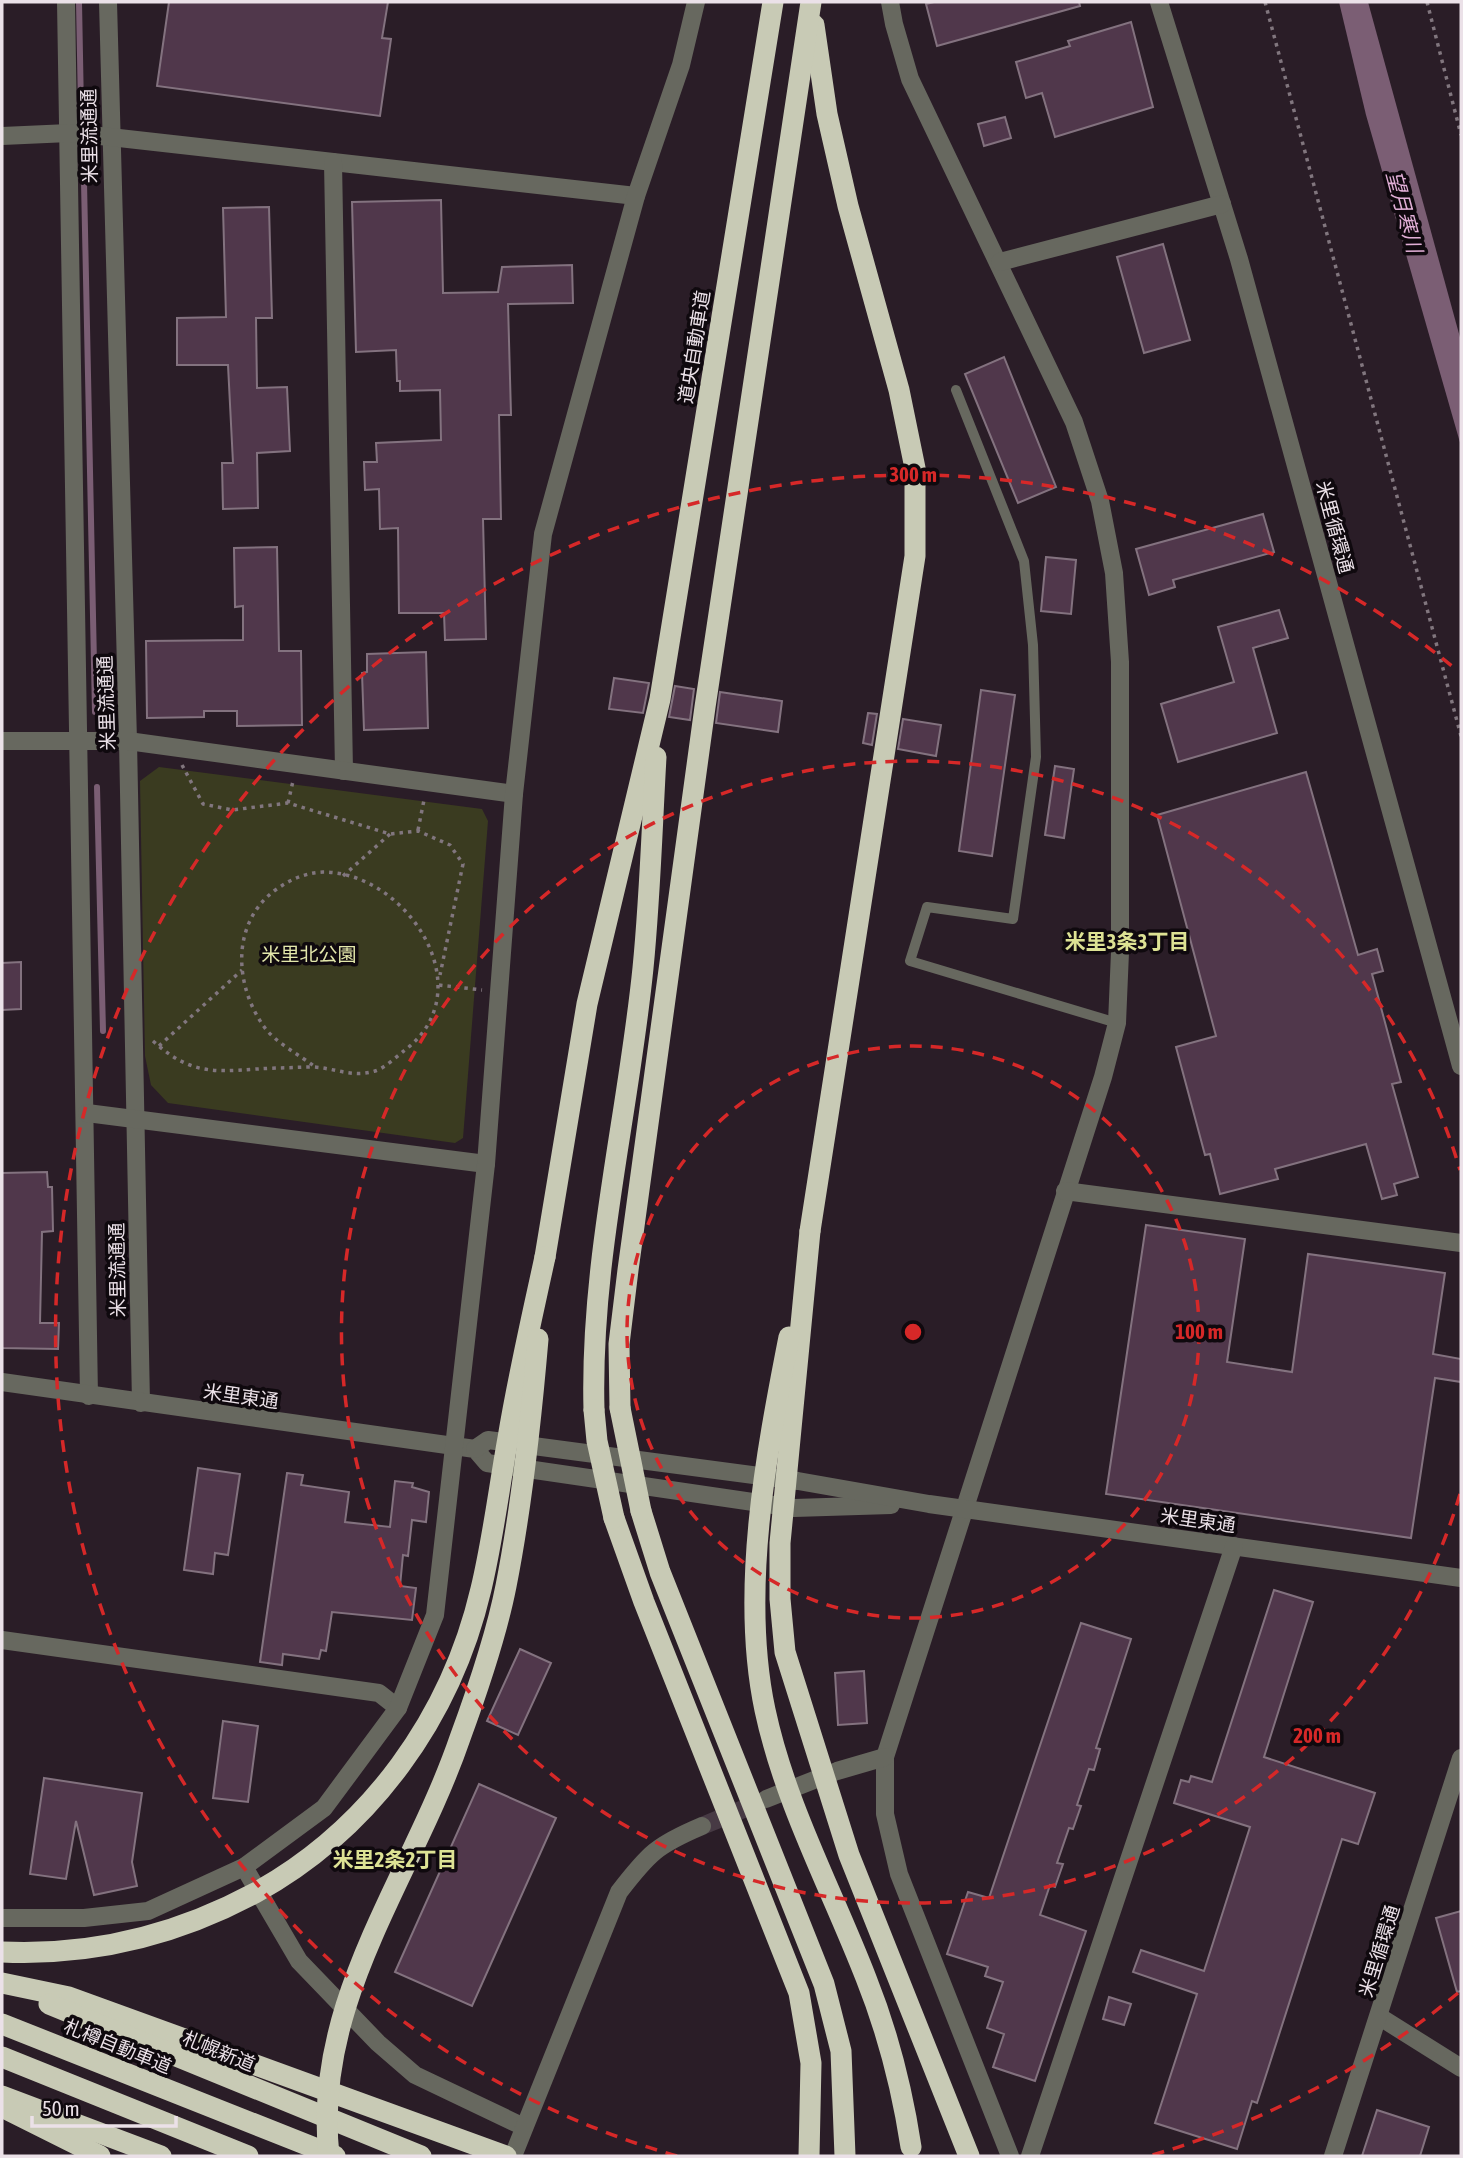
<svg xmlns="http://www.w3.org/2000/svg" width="1463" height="2158" font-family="'Asap Condensed','Noto Sans JP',sans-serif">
  <rect width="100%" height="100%" fill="#2a1d27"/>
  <path fill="#3a3b20" d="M159 767 482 809 488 821 463 1138 455 1143 168 1103 151 1085 145 1056 140 781Z"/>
  <path fill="#7b5e74" d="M1339 2H1368L1461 341V446L1366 115Z"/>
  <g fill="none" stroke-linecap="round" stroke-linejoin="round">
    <g stroke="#7b5e74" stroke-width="6">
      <path d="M79 2 81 109"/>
      <path d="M84 182 95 712"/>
      <path d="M97 787 103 1031"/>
    </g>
  </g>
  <g fill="#50374b" stroke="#83727f" stroke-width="2">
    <path d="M169 2H388L382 38 391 39 380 116 157 86Z"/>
    <path d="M934 2H1079L1080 6 937 46 926 4Z"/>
    <path d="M1131 22 1153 107 1055 137 1042 93 1026 98 1016 62 1070 46 1068 41Z"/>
    <path d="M1005 117 1011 138 984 146 978 124Z"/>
    <path d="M441 200 443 293 498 292 502 267 572 265 573 303 508 304 511 415H499L501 519H483L486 639 445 640 444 613H399L398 528 380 529 379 489 365 490 364 462H377L376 443 441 440 440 390 400 391V381H397L396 350 356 352 352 202Z"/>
    <path d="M269 207 272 318H256L257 388 287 387 290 451 257 453 258 508 223 509 222 463H233L228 365H177V318L226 317 223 208Z"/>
    <path d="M1163 244 1190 340 1144 353 1117 257Z"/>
    <path d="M1004 357 1056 487 1018 503 965 374Z"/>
    <path d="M1263 514 1274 552 1173 580 1175 587 1149 595 1136 549Z"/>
    <path d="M277 547 279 651H301L302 725 237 726V711H204V717L147 718 146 641 243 640V606L235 607 234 548Z"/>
    <path d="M1046 557 1076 560 1071 614 1041 611Z"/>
    <path d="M1279 610 1288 638 1253 648 1277 733 1178 762 1161 704 1234 682 1218 627Z"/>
    <path d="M426 652 428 728 364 730 362 673 367 672V654Z"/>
    <path d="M614 678 649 683 643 713 609 709Z"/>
    <path d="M675 686 694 689 690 720 669 717Z"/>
    <path d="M981 690 1015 695 992 856 959 851Z"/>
    <path d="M720 692 782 701 778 732 716 723Z"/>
    <path d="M868 713 877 714 872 745 863 743Z"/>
    <path d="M903 719 941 725 936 756 898 749Z"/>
    <path d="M1055 766 1074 769 1064 838 1045 835Z"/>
    <path d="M1306 772 1358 955 1377 949 1383 971 1372 974 1401 1082 1392 1084 1418 1177 1394 1184 1397 1195 1382 1199 1366 1144 1275 1169 1278 1179 1220 1194 1210 1154 1205 1155 1176 1047 1216 1036 1157 815Z"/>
    <path d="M21 962V1009L2 1010V963Z"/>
    <path d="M47 1172 48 1187H52L53 1231 42 1232 40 1323H59L58 1349 2 1348V1173Z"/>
    <path d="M1146 1225 1245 1239 1227 1362 1292 1372 1308 1254 1445 1273 1433 1354 1461 1359V1382L1435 1378 1411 1538 1106 1494Z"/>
    <path d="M198 1468 240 1474 228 1555 215 1553 213 1574 184 1570Z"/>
    <path d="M287 1473 303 1475 301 1485 349 1492 345 1522 390 1527 395 1481 413 1483 412 1487 429 1492 426 1522 412 1520 408 1556 403 1555 400 1586 416 1588 412 1620 332 1612 326 1651 321 1650 319 1659 283 1654 282 1665 260 1662Z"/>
    <path d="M1274 1590 1313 1602 1264 1757 1375 1793 1358 1844 1342 1839 1257 2103 1252 2101 1237 2149 1155 2123 1197 1994 1133 1972 1141 1950 1204 1971 1250 1827 1174 1803 1181 1780 1189 1782 1191 1776 1212 1782Z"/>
    <path d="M1081 1623 1131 1639 1096 1748 1100 1749 1094 1770 1089 1769 1077 1805 1081 1806 1073 1829 1069 1828 1057 1863 1063 1864 1055 1887 1050 1885 1040 1915 1086 1931 1035 2081 993 2067 1004 2034 987 2028 1003 1982 985 1976 988 1967 947 1954 968 1892 989 1898Z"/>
    <path d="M520 1649 551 1663 518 1735 487 1721Z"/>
    <path d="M864 1671 867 1723 838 1725 835 1673Z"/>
    <path d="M223 1721 258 1726 248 1802 213 1798Z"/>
    <path d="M44 1778 142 1793 132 1862 137 1886 94 1895 76 1821 66 1879 30 1874Z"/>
    <path d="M479 1784 556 1818 472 2006 395 1972Z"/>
    <path d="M1461 1911V1991L1457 1992 1436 1918Z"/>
    <path d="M1109 1997 1131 2004 1124 2025 1103 2019Z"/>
    <path d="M1377 2110 1429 2127 1420 2156H1362Z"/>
  </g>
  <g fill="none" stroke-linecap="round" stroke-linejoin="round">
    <path stroke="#473a44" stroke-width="18" stroke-dasharray="18 9" stroke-linecap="butt" d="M702 1826 763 1801"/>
    <g stroke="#81767e" stroke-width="3.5" stroke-dasharray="3.5 5" stroke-linecap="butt">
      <path d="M1265 2 1461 736"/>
      <path d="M1427 2 1461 135"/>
      <path d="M182 765 203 804 232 810 288 803 390 834 418 831 450 845 463 864 440 975"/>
      <path d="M288 803 293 781"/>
      <path d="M418 830 424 800"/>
      <path d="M343 876 390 834"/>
      <path d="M439 985 482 990"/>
      <path d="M153 1041C196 1080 221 1070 276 1068 288 1068 300 1067 313 1067 335 1068 352 1078 375 1071 385 1068 396 1057 405 1050 484 990 407 872 323 872 304 873 289 880 274 891 231 924 234 986 265 1028 276 1043 300 1055 315 1067"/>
      <path d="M159 1046 242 970"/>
    </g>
    <path stroke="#67685f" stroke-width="10" d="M956 390 1024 561 1033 645 1036 757 1013 919 927 907 910 961 1117 1023"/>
    <g stroke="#67685f" stroke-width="18">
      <path d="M66 2 89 1396"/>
      <path d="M108 2 128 741 141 1403"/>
      <path d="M890 2 894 24 910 79 1074 422 1100 501 1114 573 1120 662V952L1117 1023 1103 1077 885 1757V1814L899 1874 1010 2156"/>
      <path d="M1159 2 1239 259 1461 1066"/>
      <path d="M2 136 69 133 110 137 636 196"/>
      <path d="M333 162 344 771"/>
      <path d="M1000 262 1222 204"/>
      <path d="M2 741H128L514 794"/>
      <path d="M87 1113 486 1164"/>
      <path d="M1065 1191 1461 1243"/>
      <path d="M2 1382 475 1449 487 1463 794 1508 891 1505"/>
      <path d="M475 1449 488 1440 798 1481 929 1504 1461 1578"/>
      <path d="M2 1640 379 1693 398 1708"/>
      <path d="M766 1799 837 1771 885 1757"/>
      <path d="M244 1867 299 1961 378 2043 415 2075 524 2127"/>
      <path d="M2 1918H84L148 1911 244 1867 324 1808 398 1708 435 1615 486 1164 514 794 543 534 636 196 681 65 696 2"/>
      <path d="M1380 2017 1461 2068"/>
      <path d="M513 2156 619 1892C649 1853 657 1845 702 1826"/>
      <path d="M1030 2156 1234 1546"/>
      <path d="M1333 2156 1461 1758"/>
    </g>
    <g stroke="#c8cab5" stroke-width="21">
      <path d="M810 1231 915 556V468L899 390 848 206 827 114 814 25"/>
      <path d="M545 1257 587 1004 660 699 773 2"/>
      <path d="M620 1408 619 1344 628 1270 705 707 811 2"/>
      <path d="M594 1410C590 1261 628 1117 643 968 650 898 652 827 656 757"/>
      <path d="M641 1511 660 1572 824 1984 841 2051 845 2156"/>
      <path d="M614 1518 644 1602 799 1993 811 2063 809 2156"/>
      <path d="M2 1983 69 1997 506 2156"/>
      <path d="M49 2004 421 2156"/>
      <path d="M2 2024 335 2156"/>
      <path d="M2 2057 248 2156"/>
      <path d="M2 2096 161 2156"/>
      <path d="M2 2107 100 2156"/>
    </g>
    <g stroke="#c8cab5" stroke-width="21">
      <path d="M810 1231 780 1543V1599L785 1652 849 1855 969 2156"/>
      <path d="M789 1337C766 1454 740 1592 765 1710 785 1804 832 1890 866 1978 888 2033 902 2088 911 2147"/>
      <path d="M620 1408 641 1511"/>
      <path d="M594 1410 597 1441 614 1518"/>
      <path d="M2 1952C91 1956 177 1935 255 1893 371 1829 451 1717 481 1589 493 1539 499 1488 508 1438 518 1377 532 1317 545 1257"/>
      <path d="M329 2156C312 2001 412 1878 460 1738 478 1689 496 1637 506 1586 522 1505 531 1421 538 1339"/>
    </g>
  </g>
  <g fill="none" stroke="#d62828" stroke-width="3.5" stroke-dasharray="12 9">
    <circle cx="913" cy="1332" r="286"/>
    <path d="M1460 1494A571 571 0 1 1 1460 1170"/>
    <path d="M1458 1993A857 857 0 0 1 1149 2156M677 2156A857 857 0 1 1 1458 671"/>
  </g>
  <g text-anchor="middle" stroke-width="7" stroke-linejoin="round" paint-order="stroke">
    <g font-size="19" fill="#ebe1e8" stroke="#0f090e">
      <text transform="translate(89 136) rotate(-91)" y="7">米里流通通</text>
      <text transform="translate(694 347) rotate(-81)" y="7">道央自動車道</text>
      <text transform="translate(1335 527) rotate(75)" y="7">米里循環通</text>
      <text transform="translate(106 703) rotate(-92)" y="7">米里流通通</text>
      <text transform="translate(117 1270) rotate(-91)" y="7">米里流通通</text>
      <text transform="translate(241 1396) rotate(8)" y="7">米里東通</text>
      <text transform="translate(1198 1520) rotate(8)" y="7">米里東通</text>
      <text transform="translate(1379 1951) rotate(-73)" y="7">米里循環通</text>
      <text transform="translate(118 2046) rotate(22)" y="7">札樽自動車道</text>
      <text transform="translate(219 2051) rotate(22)" y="7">札幌新道</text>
    </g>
    <g font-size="19" fill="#e3e7ab" stroke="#0f090e">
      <text x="309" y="961">米里北公園</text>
    </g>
    <g font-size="21" font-style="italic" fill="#e0aed5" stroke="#0f090e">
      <text transform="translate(1404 212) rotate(75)" y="7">望月寒川</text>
    </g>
    <g font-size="21" font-weight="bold" fill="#dde294" stroke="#0f090e">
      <text x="1127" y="949">米里3条3丁目</text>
      <text x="395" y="1867">米里2条2丁目</text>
    </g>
  </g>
  <circle cx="913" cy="1332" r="10" fill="#d62828" stroke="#0f090e" stroke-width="3.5"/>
  <g font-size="21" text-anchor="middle" font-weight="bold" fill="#d62828" stroke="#0f090e" stroke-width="7" stroke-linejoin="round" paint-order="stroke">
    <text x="913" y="482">300 m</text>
    <text x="1199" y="1339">100 m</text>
    <text x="1317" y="1743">200 m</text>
  </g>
  <rect width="1463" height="2158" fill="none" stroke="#ebe1e8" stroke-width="7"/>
  <path d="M32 2116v10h144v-10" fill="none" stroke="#ebe1e8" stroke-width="3.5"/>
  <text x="42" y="2116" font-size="21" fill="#ebe1e8" stroke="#0f090e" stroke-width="5" paint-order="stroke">50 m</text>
</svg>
